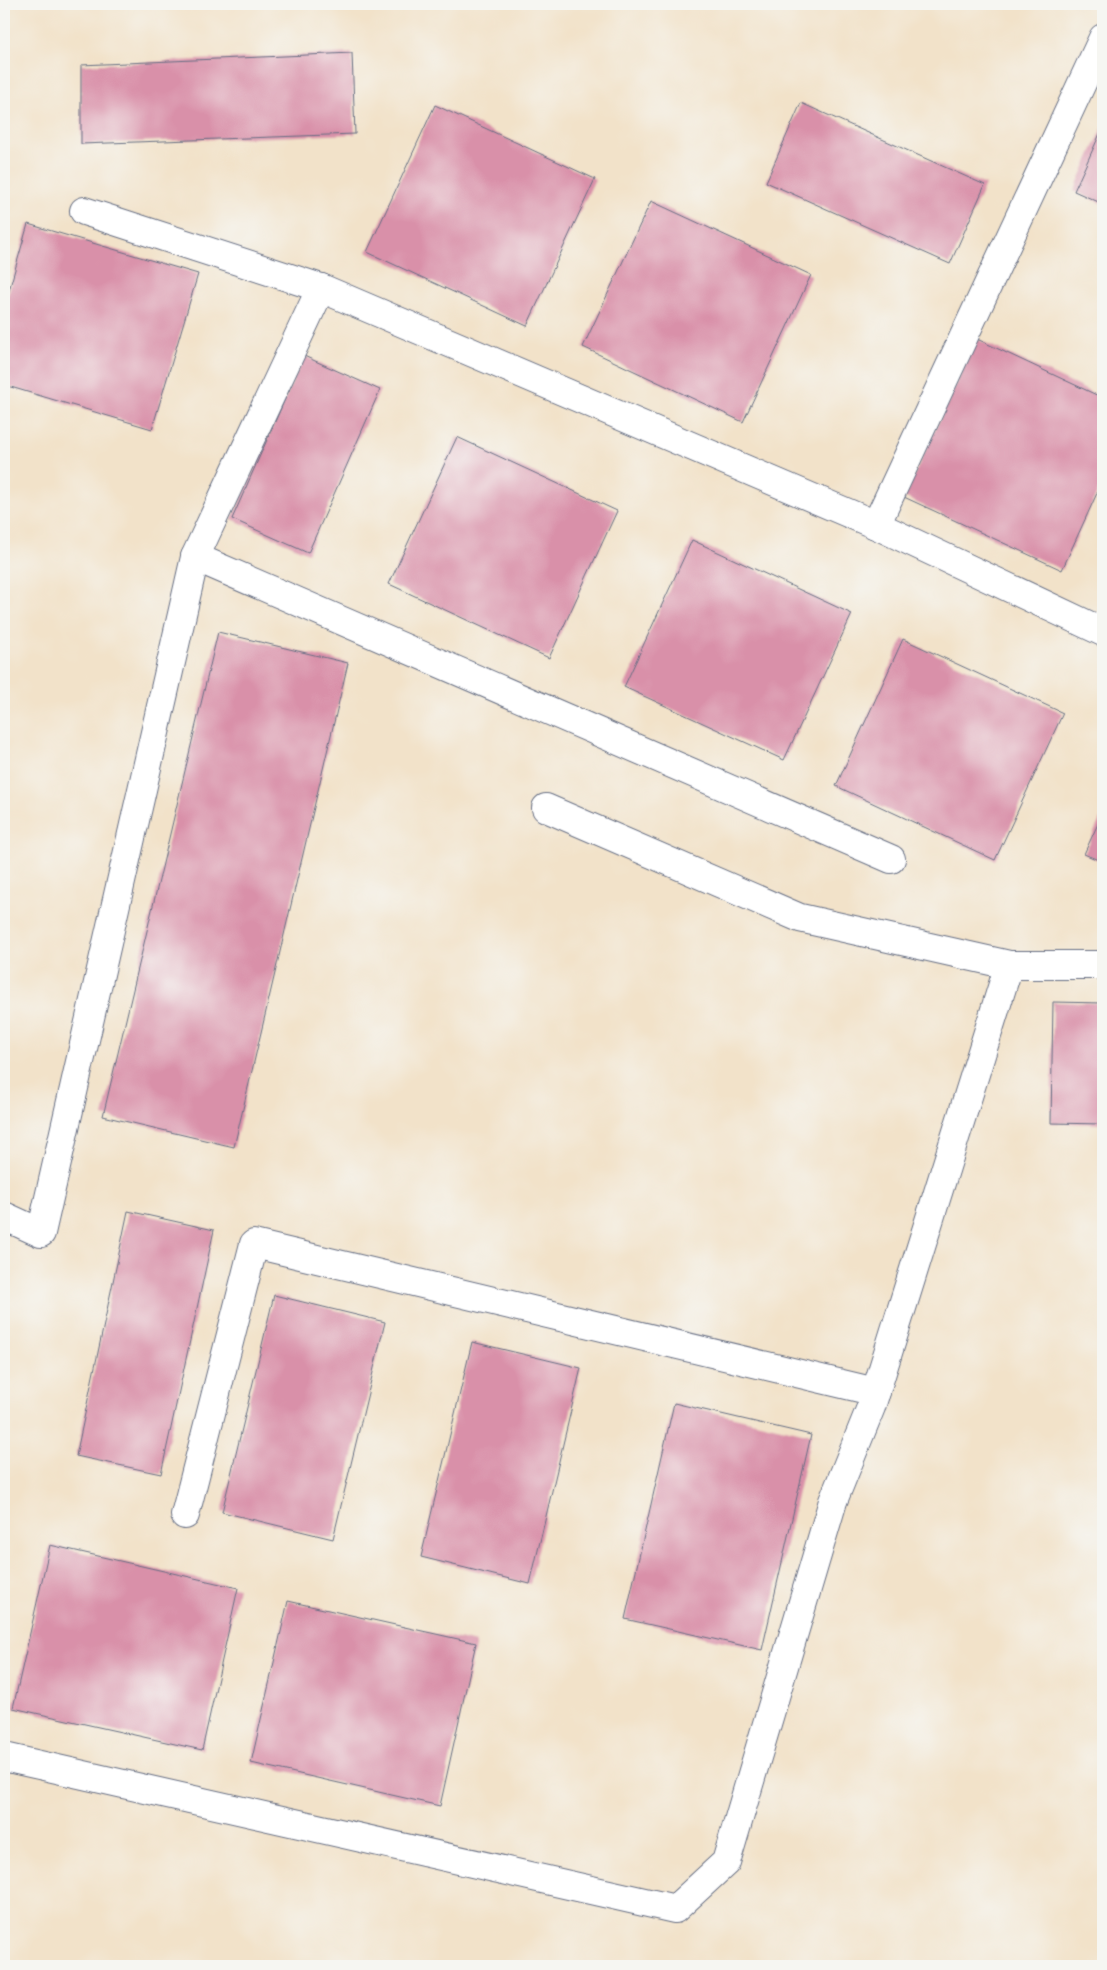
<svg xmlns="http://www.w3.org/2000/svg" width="1107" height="1970" font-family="'Balsamiq Sans',sans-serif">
  <rect width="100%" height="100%" fill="#f6f6f2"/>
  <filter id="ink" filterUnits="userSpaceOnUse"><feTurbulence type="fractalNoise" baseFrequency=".02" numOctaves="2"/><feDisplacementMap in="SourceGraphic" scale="10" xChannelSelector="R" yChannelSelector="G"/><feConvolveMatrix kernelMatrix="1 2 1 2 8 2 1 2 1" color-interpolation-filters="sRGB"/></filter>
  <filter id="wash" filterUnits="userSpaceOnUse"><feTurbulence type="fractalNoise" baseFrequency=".0096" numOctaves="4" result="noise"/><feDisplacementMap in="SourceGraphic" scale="20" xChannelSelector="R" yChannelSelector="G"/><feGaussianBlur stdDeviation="1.12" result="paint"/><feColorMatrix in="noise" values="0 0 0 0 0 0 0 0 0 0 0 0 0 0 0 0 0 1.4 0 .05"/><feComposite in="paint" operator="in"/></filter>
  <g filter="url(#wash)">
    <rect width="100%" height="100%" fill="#f2e2c9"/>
    <g id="blocks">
      <g fill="#d990a9">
        <path d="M352 53 355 134 81 144V65Z"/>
        <path d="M801 103 985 185 950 264 766 182Z"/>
        <path d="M435 105 595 179 527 326 367 252Z"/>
        <path d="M1103 127V204L1074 191Z"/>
        <path d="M651 201 811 275 743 422 583 347Z"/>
        <path d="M28 224 198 274 152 429 4 385V308Z"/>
        <path d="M977 339 1103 398V480L1062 570 904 497Z"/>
        <path d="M304 356 380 390 308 553 232 519Z"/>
        <path d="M457 437 617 511 549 658 389 584Z"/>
        <path d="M692 540 852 614 784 760 624 687Z"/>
        <path d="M218 632 348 663 234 1147 103 1116Z"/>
        <path d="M903 639 1063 713 995 860 836 786Z"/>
        <path d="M1103 813V862L1084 854Z"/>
        <path d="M1053 1002 1103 1003V1124L1051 1123Z"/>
        <path d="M128 1211 214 1230 161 1474 76 1456Z"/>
        <path d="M274 1295 385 1322 333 1539 222 1512Z"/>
        <path d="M472 1342 581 1368 530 1584 421 1557Z"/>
        <path d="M674 1403 811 1435 762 1650 625 1619Z"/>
        <path d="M50 1545 238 1588 202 1750 13 1708Z"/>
        <path d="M288 1601 476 1643 440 1806 251 1763Z"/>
      </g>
    </g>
  </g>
  <g filter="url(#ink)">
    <use href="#blocks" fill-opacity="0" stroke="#666e83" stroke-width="1"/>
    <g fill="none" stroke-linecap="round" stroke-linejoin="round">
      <defs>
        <g id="minor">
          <path d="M84 211 321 288 876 525 1103 632"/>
          <path d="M876 525 1103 38"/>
          <path d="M195 557 891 859"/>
          <path d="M546 808 800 918 1009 965H1103"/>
          <path d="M4 1216 41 1233 195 557 321 288"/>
          <path d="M185 1515 254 1244 876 1392"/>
          <path d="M4 1757 675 1909 726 1862 833 1501 871 1407 1009 965"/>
        </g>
      </defs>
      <use href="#minor" stroke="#666e83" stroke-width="30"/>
      <use href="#minor" stroke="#fff" stroke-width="28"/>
    </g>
  </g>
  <rect width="1107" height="1970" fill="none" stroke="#f6f6f2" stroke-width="20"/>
</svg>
